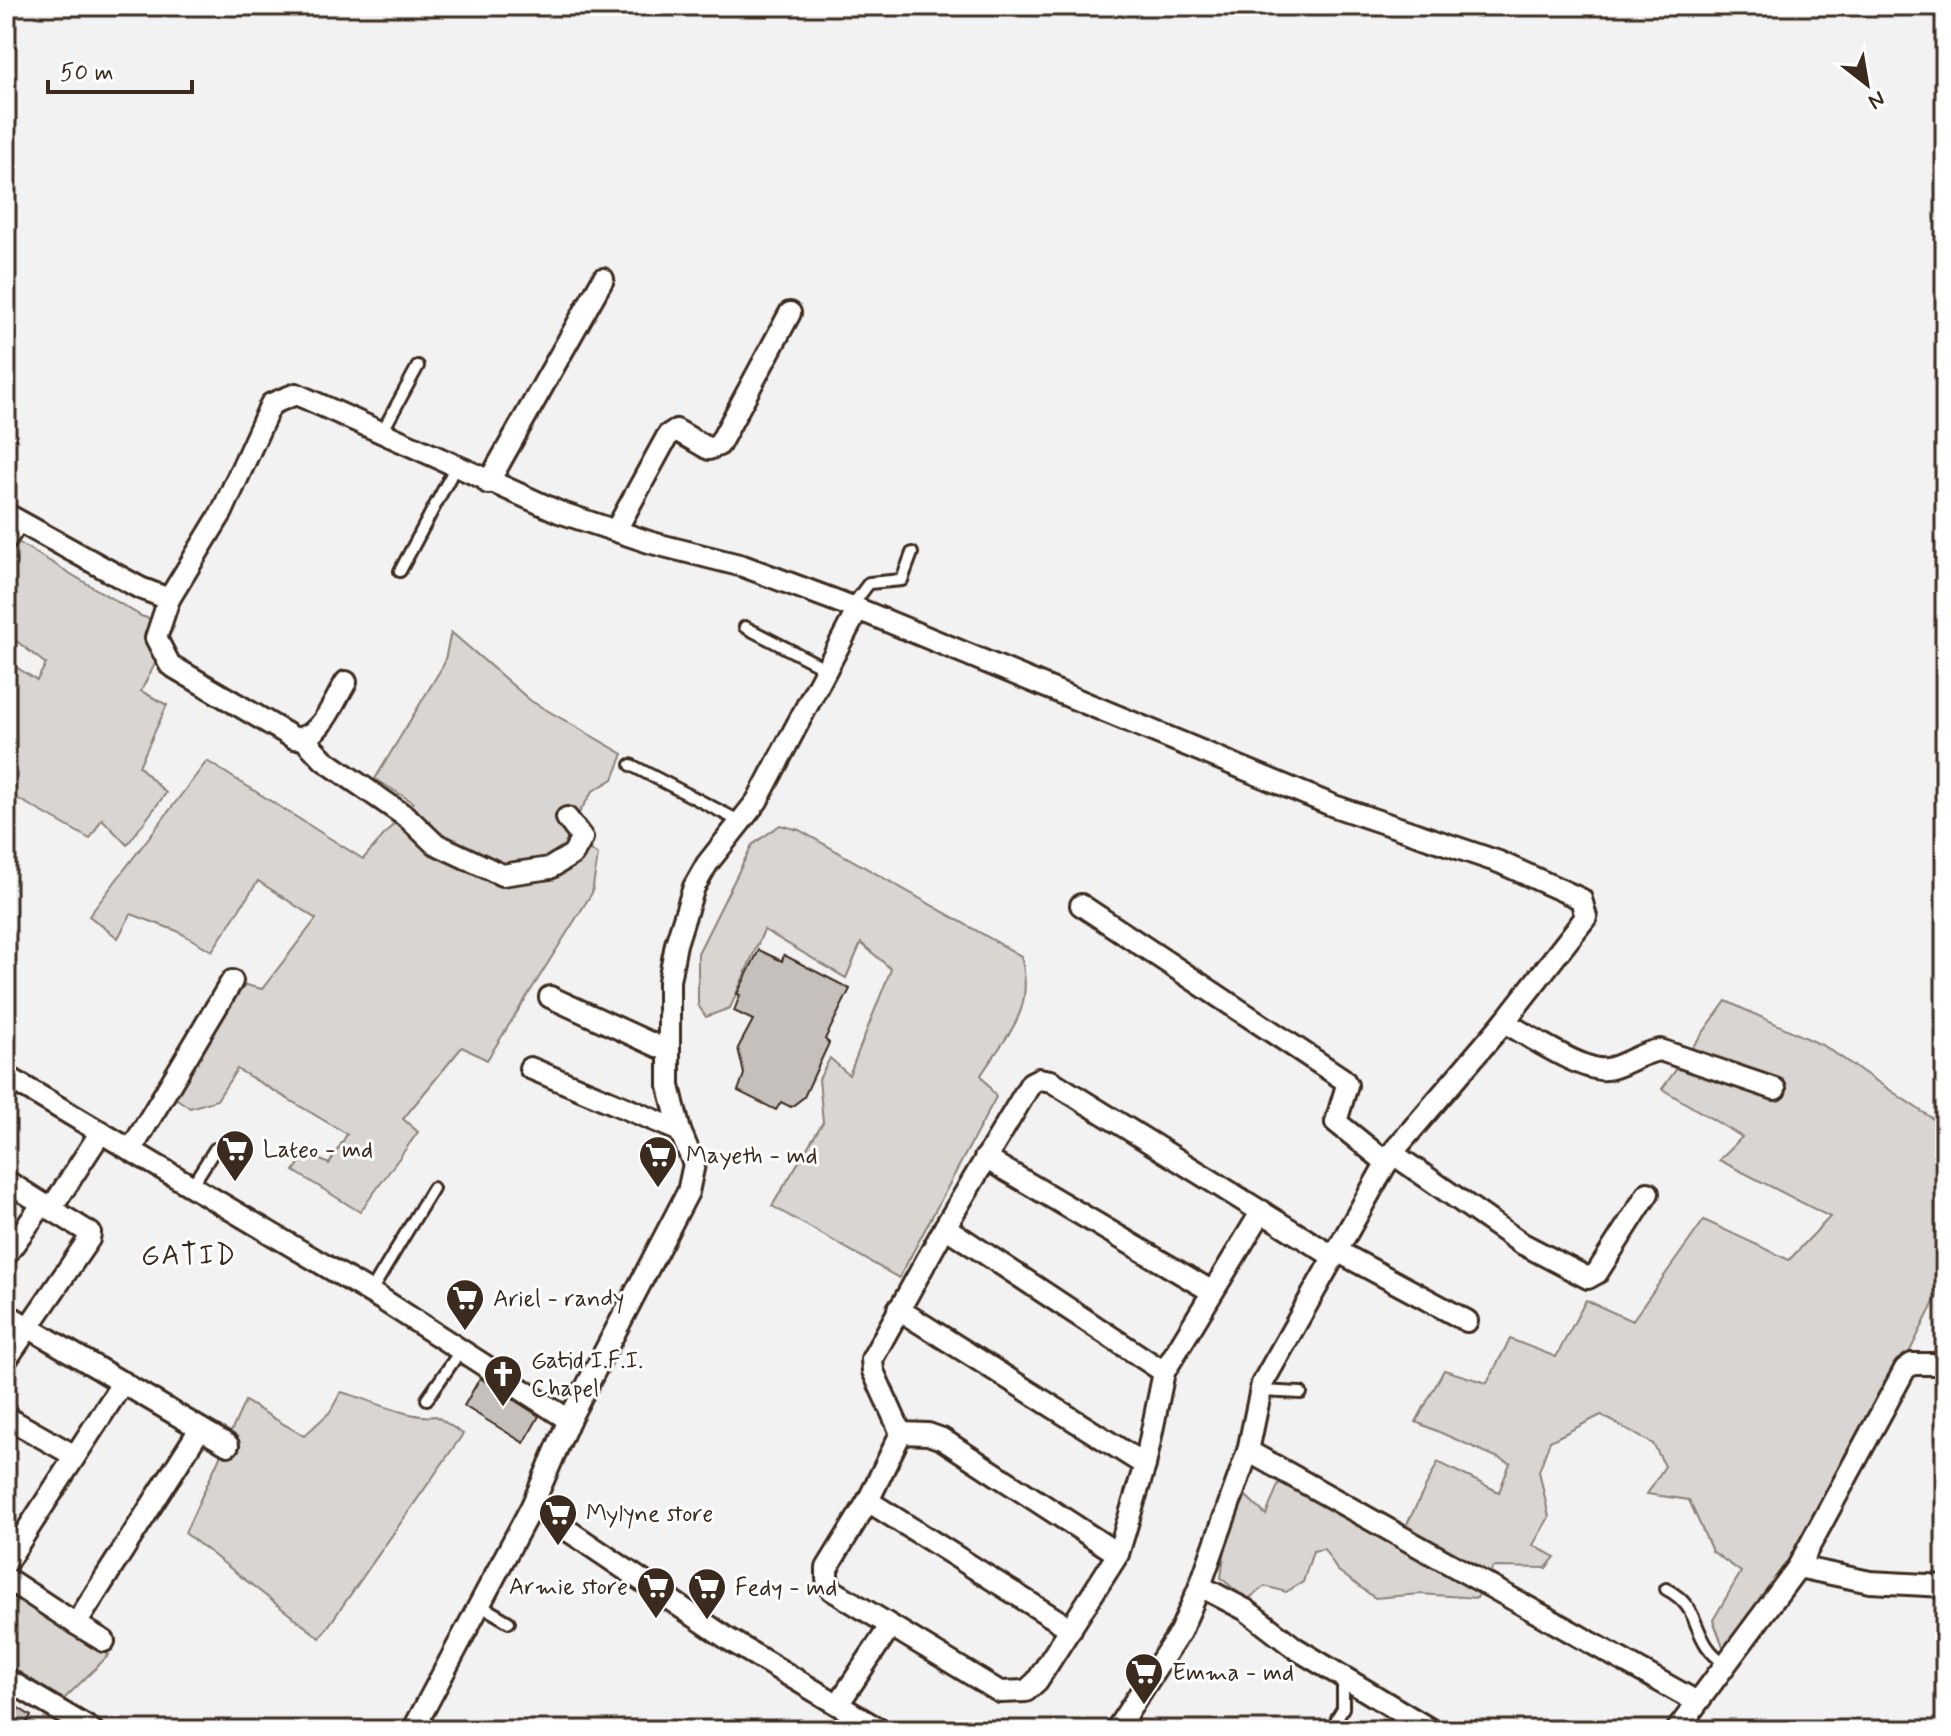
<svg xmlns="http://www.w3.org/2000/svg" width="1951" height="1736" font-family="Mynerve,sans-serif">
  <rect width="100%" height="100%" fill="#f3f2f2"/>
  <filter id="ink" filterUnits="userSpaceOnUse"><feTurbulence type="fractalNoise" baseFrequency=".0125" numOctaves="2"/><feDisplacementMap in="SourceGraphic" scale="16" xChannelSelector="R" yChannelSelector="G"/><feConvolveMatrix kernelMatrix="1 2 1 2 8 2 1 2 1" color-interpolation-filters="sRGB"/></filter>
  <g filter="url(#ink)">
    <g fill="#d8d5d2" stroke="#8a8078" stroke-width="2">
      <path d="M6 535 141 616 174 627 141 691 167 705 139 766 166 793 127 845 102 819 90 839 6 792V661L37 680 46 664 6 633Z"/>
      <path d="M451 632 531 701 623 754 613 779 593 791 566 833 598 855 592 893 487 1060 462 1047 403 1119 418 1132 360 1212 294 1171 306 1153 329 1164 347 1134 237 1069 217 1100 190 1108 155 1084 246 985 262 989 316 919 258 881 212 951 177 931 131 914 118 938 89 916 207 761 363 859 413 802 375 779 444 664Z"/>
      <path d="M780 825 799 830 1021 956C1035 1012 1009 1031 981 1075L996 1097 899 1278 772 1206 823 1122 819 1079 830 1058 849 1075 891 969 861 943 846 978 764 930 730 1008 706 1017 698 1005V953L752 845Z"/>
      <path d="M1726 1001 1824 1046 1945 1127V1280L1815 1543 1724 1649 1713 1620 1741 1572 1712 1551 1689 1500 1647 1494 1665 1466 1653 1444 1601 1415 1550 1441 1539 1471 1549 1517 1533 1545 1555 1557 1546 1568 1493 1567 1477 1598 1420 1594 1375 1598 1337 1570 1324 1549 1313 1551 1303 1582 1286 1592 1265 1586 1247 1600 1221 1578 1226 1538 1246 1496 1266 1515 1280 1480 1373 1527 1407 1524 1438 1462 1499 1492 1510 1463 1416 1422 1444 1370 1487 1383 1510 1339 1556 1357 1586 1300 1632 1321 1704 1220 1789 1260 1830 1217 1719 1160 1742 1137 1662 1089Z"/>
      <path d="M341 1392C369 1399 411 1420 436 1416L463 1434 320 1638 185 1533 245 1401 304 1436 330 1412Z"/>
      <path d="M6 1588 109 1655 63 1700 6 1663Z"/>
    </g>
    <g fill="#c6c0bd" stroke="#3b2a1e" stroke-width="2">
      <path d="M759 950 782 961 784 955 850 989 825 1039 829 1043 804 1097 791 1107 781 1102 776 1110 738 1091 744 1074 738 1048 753 1020 734 1011 740 995 737 994Z"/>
      <path d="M480 1378 539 1416 524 1443 464 1406Z"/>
      <path d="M6 1700 31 1716 22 1730H6Z"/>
    </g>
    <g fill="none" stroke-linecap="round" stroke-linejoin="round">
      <defs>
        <g id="lane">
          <path d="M381 434 418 366"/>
          <path d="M6 548 23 523"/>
          <path d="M400 571 455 468"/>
          <path d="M851 607 869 583 902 580 912 553"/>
          <path d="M745 627 827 669"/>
          <path d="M631 765 741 822"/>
          <path d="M191 1187 215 1149"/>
          <path d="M370 1293 433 1188"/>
          <path d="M1260 1391 1301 1393"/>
          <path d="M427 1399 461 1350"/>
          <path d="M1666 1589C1705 1609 1689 1641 1726 1664"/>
          <path d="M480 1605 509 1622"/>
          <path d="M1337 1718 1343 1708V1677"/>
        </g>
        <g id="street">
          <path d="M488 483 603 279"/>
          <path d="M6 514 140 588 169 599 222 512 271 404 296 394 559 512 652 543 743 566 858 609 1334 806 1499 862 1581 899 1586 917 1504 1022 1392 1153 1262 1384 1248 1451 1200 1586 1180 1632 1116 1730"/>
          <path d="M616 530 668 435 676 430 709 449 719 445 790 313"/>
          <path d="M169 599 156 638 170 665 294 738C320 741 334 701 346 682"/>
          <path d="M304 739 324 760 408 818 434 843 502 875 550 868 573 854 582 838 567 818"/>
          <path d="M1081 905 1343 1079 1347 1085 1336 1122 1387 1163"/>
          <path d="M550 997 668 1051"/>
          <path d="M1504 1022C1526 1034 1584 1073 1607 1069 1625 1066 1639 1053 1660 1050L1775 1089"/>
          <path d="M530 1068 680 1131"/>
          <path d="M6 1076 383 1300 569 1420"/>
          <path d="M131 1150 232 981"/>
          <path d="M1392 1153 1521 1243 1588 1278 1597 1273 1648 1193"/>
          <path d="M985 1158 1211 1291"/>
          <path d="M8 1182 51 1209"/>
          <path d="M1262 1211 1164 1372 1145 1465 1118 1554 1037 1681 1026 1691 1000 1692 832 1590 827 1579V1568L868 1501 901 1433 873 1371 872 1359 945 1227 1031 1083 1039 1079 1051 1081 1334 1257"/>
          <path d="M945 1227 1164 1372"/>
          <path d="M1337 1251 1467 1321"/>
          <path d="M6 1255 42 1205"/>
          <path d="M898 1309 1145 1465"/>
          <path d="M6 1314 228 1445"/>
          <path d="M6 1360 89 1239 90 1233 51 1209 101 1132"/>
          <path d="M6 1417 75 1456"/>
          <path d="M901 1433 928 1434 942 1439 1118 1554"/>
          <path d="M1248 1451 1697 1702"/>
          <path d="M868 1501 1071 1629"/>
          <path d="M532 1506 728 1639 880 1730"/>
          <path d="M6 1563 123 1382"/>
          <path d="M1798 1567 1905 1369 1912 1364H1937"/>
          <path d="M6 1578 76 1624 200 1429"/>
          <path d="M1200 1586 1246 1610 1295 1648 1431 1730"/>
          <path d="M76 1624 104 1641"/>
          <path d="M6 1679 92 1730"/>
          <path d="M839 1703 889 1628"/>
          <path d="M413 1730 532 1506 569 1420 688 1192 694 1164 680 1131 669 1086V981L676 944 694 887 707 864 757 801 858 609"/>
          <path d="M1677 1730 1798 1567 1870 1582 1945 1586"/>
        </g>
      </defs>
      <use href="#lane" stroke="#3b2a1e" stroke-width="16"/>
      <use href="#street" stroke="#3b2a1e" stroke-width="26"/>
      <use href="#lane" stroke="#fff" stroke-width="10"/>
      <use href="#street" stroke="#fff" stroke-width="20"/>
    </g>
  </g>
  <defs>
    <symbol id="supermarket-pin" viewBox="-11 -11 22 30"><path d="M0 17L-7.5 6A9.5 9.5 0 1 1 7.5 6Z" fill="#3b2a1e" stroke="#fff"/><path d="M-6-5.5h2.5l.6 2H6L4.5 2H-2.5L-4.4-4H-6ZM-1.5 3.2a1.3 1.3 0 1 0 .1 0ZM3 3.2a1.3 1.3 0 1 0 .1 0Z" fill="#fff"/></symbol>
    <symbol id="church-pin" viewBox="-11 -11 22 30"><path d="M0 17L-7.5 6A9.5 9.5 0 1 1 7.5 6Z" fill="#3b2a1e" stroke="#fff"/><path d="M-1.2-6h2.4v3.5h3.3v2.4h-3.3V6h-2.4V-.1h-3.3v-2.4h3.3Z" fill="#fff"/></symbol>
  </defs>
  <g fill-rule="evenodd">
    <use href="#supermarket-pin" x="213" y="1127" width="44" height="60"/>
    <use href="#supermarket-pin" x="636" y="1133" width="44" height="60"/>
    <use href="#supermarket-pin" x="443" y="1276" width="44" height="60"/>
    <use href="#church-pin" x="481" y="1352" width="44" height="60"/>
    <use href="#supermarket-pin" x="536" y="1491" width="44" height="60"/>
    <use href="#supermarket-pin" x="634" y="1564" width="44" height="60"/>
    <use href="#supermarket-pin" x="685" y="1565" width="44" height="60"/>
    <use href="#supermarket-pin" x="1122" y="1650" width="44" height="60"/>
  </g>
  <g text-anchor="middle" stroke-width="6" stroke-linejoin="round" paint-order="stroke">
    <g font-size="24" fill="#3b2a1e" stroke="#fff" text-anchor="start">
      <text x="263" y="1157">Lateo - md</text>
      <text x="686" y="1163">Mayeth - md</text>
      <text x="493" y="1306">Ariel - randy</text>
      <text x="531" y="1368">Gatid I.F.I.<tspan x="531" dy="28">Chapel</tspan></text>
      <text x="586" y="1521">Mylyne store</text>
      <text x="628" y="1594" text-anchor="end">Armie store</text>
      <text x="735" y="1595">Fedy - md</text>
      <text x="1172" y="1680">Emma - md</text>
    </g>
    <g font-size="28" letter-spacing="2" fill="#3b2a1e" stroke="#fff">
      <text x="189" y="1264">GATID</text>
    </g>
  </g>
  <rect width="1951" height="1736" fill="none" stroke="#fff" stroke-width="32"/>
  <rect x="16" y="16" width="1919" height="1704" fill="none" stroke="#3b2a1e" stroke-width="3" filter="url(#ink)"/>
  <g transform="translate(1867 84) rotate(149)" stroke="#ffffff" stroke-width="6" paint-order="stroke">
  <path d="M0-6L14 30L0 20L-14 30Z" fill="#3b2a1e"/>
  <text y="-12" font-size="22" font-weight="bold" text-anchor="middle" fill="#3b2a1e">N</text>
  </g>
  <path d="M48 80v12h144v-12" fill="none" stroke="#3b2a1e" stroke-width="4"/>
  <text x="60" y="80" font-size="24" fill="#3b2a1e" stroke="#ffffff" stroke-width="6" paint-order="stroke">50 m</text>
</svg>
